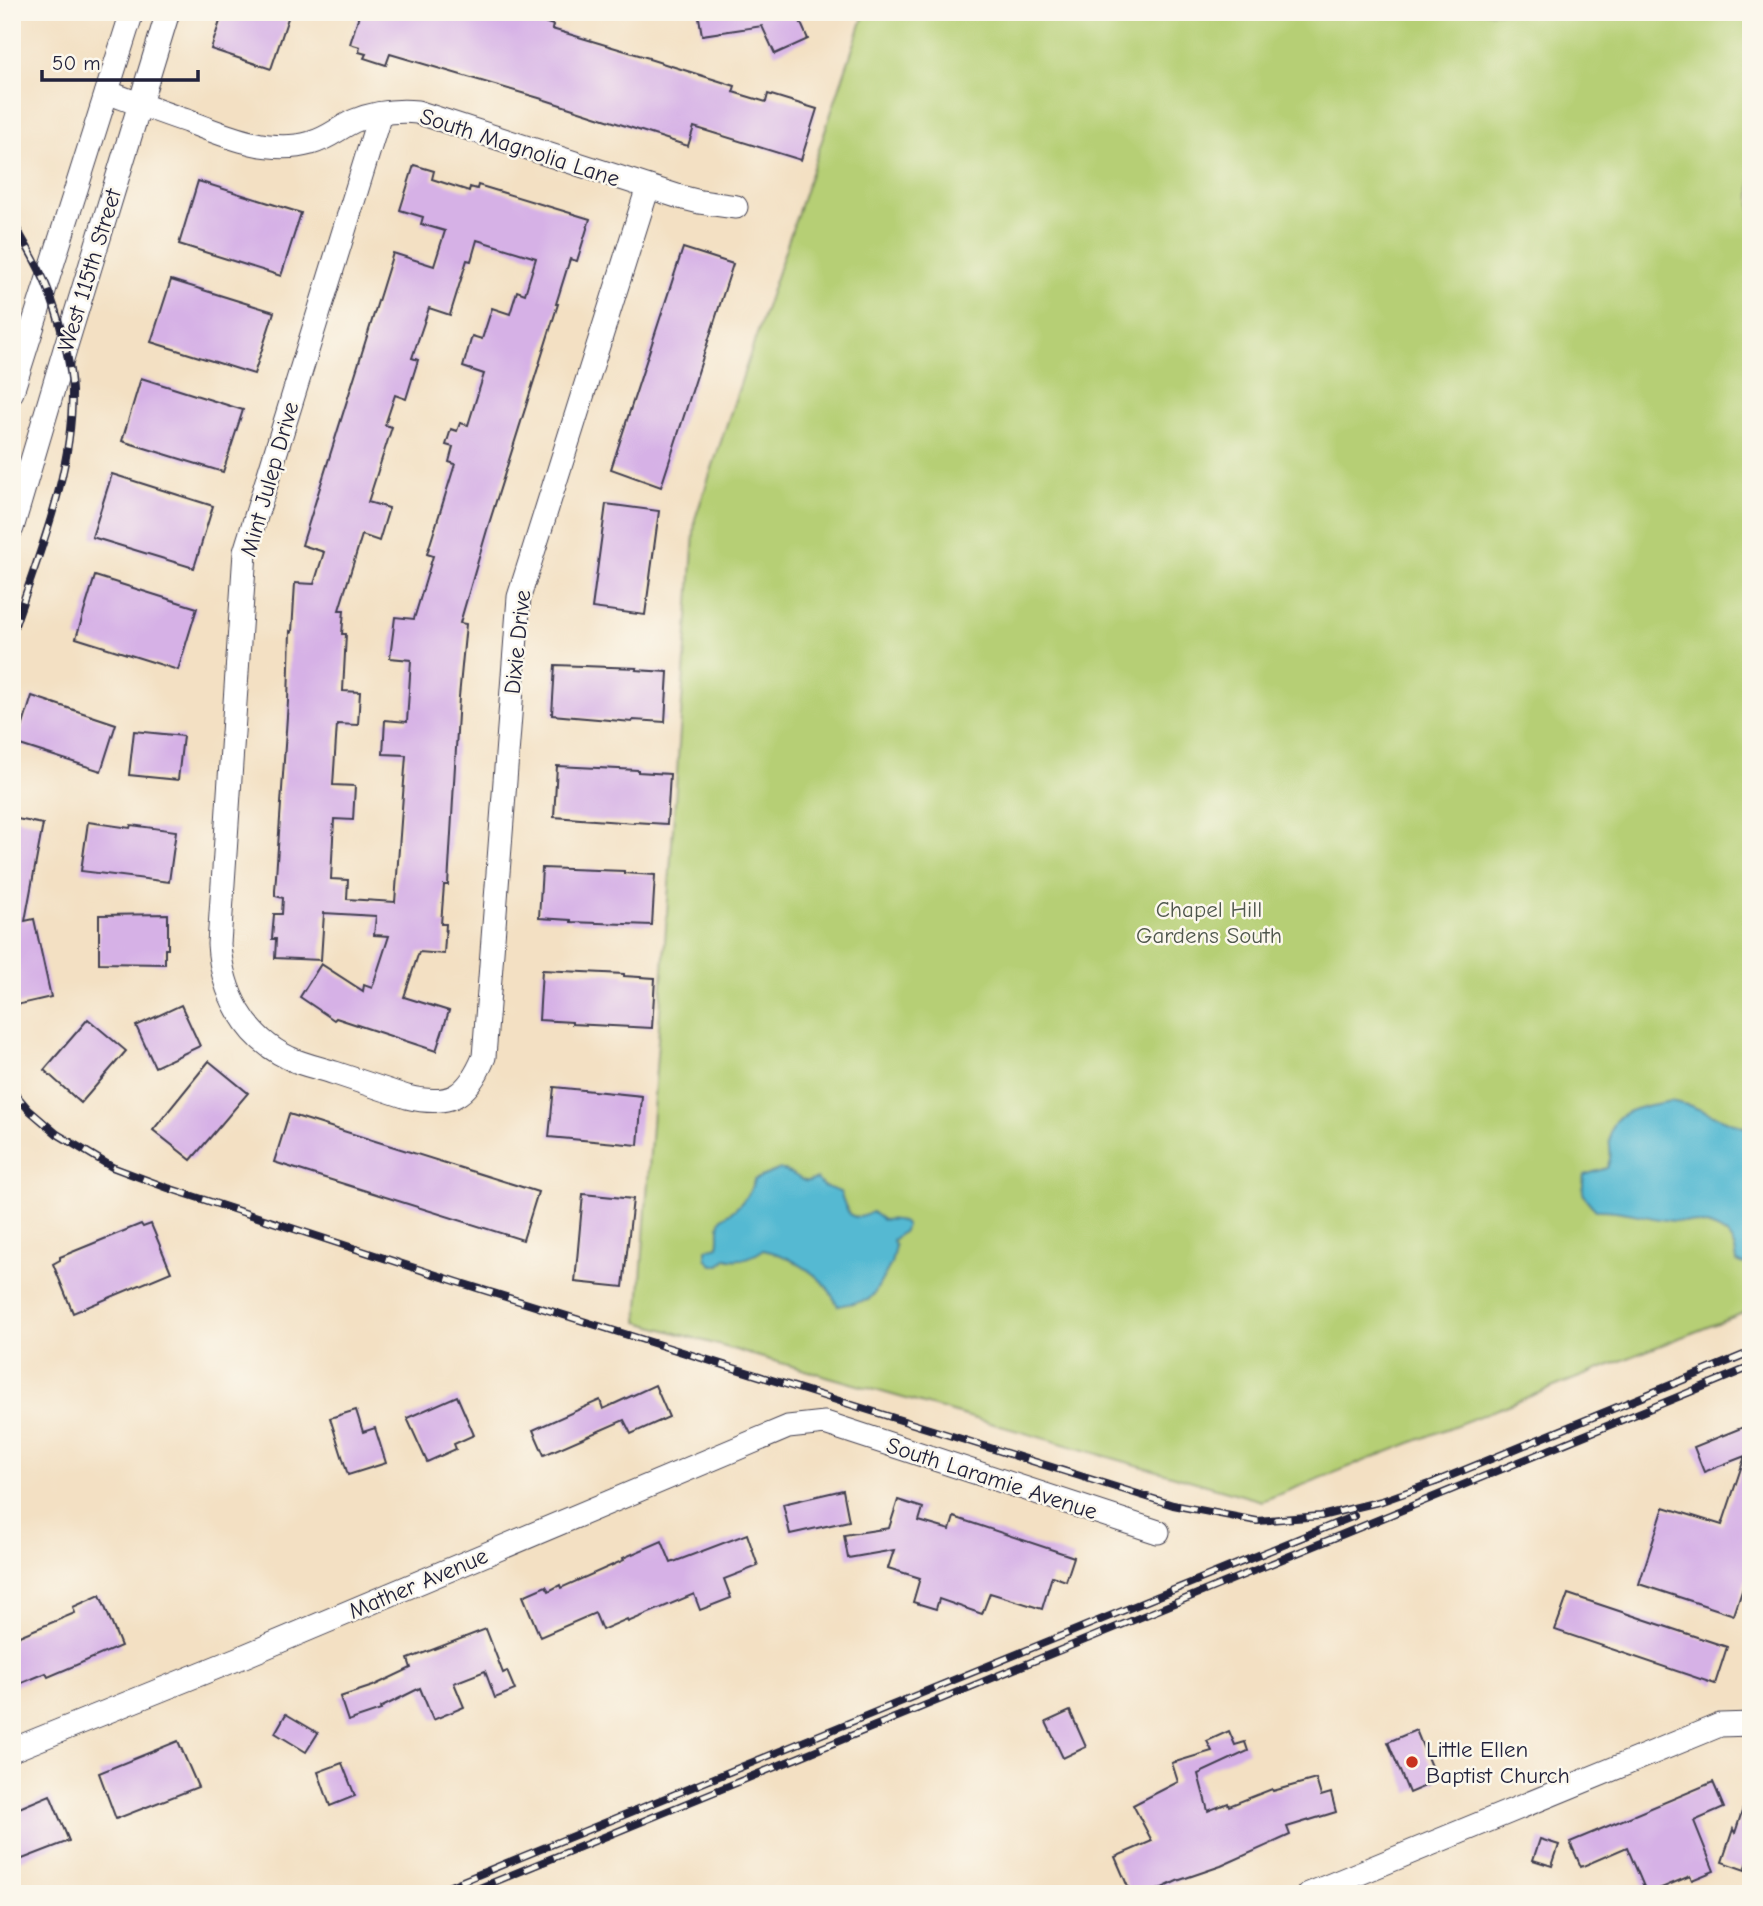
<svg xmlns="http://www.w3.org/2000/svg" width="1763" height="1906" font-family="'Comic Neue',sans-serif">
  <rect width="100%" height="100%" fill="#fbf7ec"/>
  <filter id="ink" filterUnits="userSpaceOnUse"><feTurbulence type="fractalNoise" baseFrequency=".0143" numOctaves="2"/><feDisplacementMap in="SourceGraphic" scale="14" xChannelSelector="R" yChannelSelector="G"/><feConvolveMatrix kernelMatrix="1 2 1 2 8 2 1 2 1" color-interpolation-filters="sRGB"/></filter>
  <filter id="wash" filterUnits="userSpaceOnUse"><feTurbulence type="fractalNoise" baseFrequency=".00686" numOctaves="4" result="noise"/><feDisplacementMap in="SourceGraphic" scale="28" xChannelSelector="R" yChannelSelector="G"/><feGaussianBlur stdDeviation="1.57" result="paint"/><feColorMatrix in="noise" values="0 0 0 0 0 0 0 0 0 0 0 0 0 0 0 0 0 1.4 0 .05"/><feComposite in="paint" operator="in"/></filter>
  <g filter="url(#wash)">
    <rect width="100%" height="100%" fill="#f3e0c3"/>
    <path fill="#b6cf74" stroke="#6c7858" stroke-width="2" d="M865 12H1751V1310L1262 1501 638 1322 695 519Z"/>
    <g fill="#54b9d2" stroke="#3b6e86" stroke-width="2">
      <path d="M1671 1101 1691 1106 1751 1130V1261L1744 1265 1737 1262C1736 1251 1733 1239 1724 1233 1707 1221 1685 1223 1666 1220 1642 1217 1620 1209 1596 1210 1582 1196 1581 1194 1584 1175L1607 1168C1614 1151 1608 1150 1610 1134 1612 1108 1652 1105 1671 1101Z"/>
      <path d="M780 1169C785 1172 791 1173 796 1176 806 1183 805 1182 817 1179L823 1186 840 1192C847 1208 847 1226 872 1212L883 1220C892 1219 900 1219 906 1225L904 1231 893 1240 895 1246 891 1264 874 1294 868 1300 838 1306C834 1300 831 1292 826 1286 811 1269 785 1254 763 1250 751 1258 739 1262 726 1258L720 1265H712L706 1258V1249L718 1246C721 1237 716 1226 722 1218 725 1215 728 1214 731 1212 740 1206 753 1190 754 1180Z"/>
    </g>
    <g id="blocks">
      <g fill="#d6b1e6" fill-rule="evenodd">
        <path d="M223 12H290L271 69 211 49Z"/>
        <path d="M360 12H513L553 25 552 29 649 58V59L735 86 733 92 766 102 768 94 817 109 801 160 694 127 688 146 539 98 390 54 386 65 364 58 366 54 359 52 360 47 350 44Z"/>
        <path d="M698 12H796L808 39 775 54 762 26 702 35Z"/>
        <path d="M414 165 434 171 432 179 469 191 470 187 477 189 478 185 590 219 577 261 570 259 556 304H558L487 530 460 623 466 624 459 697 448 885H444L441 924H446L444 954 419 952 404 997 449 1011 436 1051 336 1018 334 1020 300 997 321 964 363 991 364 985 372 988 389 936 374 935 376 916 324 913 321 960 275 958 276 939H272L274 914H282L283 898 275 896V891L288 702 290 631 292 632 295 583 314 584 324 552 302 545 393 253 434 266 445 231 421 224 423 217 400 210ZM477 240 536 258 525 294 517 291 510 314 492 308 482 339 472 336 463 367 484 374 468 425 460 423 457 431 451 429 446 445 453 447 449 462 455 464 427 554 433 556 414 619 395 617 390 658 411 660 407 722 385 720 383 754 406 755 395 902 347 899 348 880 331 879 334 819 353 820 355 786 333 785 337 724 358 725 360 692 343 691 346 634H342L344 610H339L362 535 379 541 389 508 368 502 392 427 385 425 395 395 406 399 418 360 412 358 429 308 450 315 467 260 471 261Z"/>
        <path d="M198 181 301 213 281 276 179 244Z"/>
        <path d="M683 248 733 264 661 487 611 469Z"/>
        <path d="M171 280 274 312 254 374 151 342Z"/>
        <path d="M141 378 243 410 223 472 122 441Z"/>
        <path d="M112 474 213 506 194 568 92 537Z"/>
        <path d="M606 504 659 511 645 615 592 608Z"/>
        <path d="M95 576 197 608 178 670 76 638Z"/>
        <path d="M555 665 637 668 636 670 668 672 665 722 633 720 632 722 552 715Z"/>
        <path d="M32 696 116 724 101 771 17 744Z"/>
        <path d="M134 731 183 736 178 780 129 775Z"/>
        <path d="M557 766 638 770V772L670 774 667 824 634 822V823L554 817Z"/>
        <path d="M12 818 43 824 25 921 34 919 51 997 12 1006Z"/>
        <path d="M88 822 130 828 131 825 176 831 169 882 81 871Z"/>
        <path d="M542 868 624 871V873L655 875 652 925 571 922V920L539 918Z"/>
        <path d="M168 914V949H165V964L99 963V915Z"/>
        <path d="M542 970 624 974V976L655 978 652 1028 572 1024V1022L539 1020Z"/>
        <path d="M181 1005 200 1046 155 1067 136 1026Z"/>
        <path d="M88 1019 126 1051 81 1103 44 1070Z"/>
        <path d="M209 1061 248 1093 191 1160 153 1130Z"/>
        <path d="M554 1087 642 1096 638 1145 549 1137Z"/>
        <path d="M289 1114 538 1192 523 1240 274 1162Z"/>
        <path d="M583 1194 633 1199 623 1287 575 1282Z"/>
        <path d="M141 1224 143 1227 151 1224 171 1272 73 1313 53 1264 60 1260V1257Z"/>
        <path d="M655 1385 669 1417 631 1434 624 1420 544 1455 533 1430 600 1400 603 1409Z"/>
        <path d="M457 1396 474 1435 454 1444 456 1449 427 1462 407 1418Z"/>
        <path d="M356 1410 363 1432 375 1428 386 1463 348 1475 330 1418Z"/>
        <path d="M1751 1424V1564L1734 1615 1639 1584 1664 1507 1722 1525 1745 1456 1704 1472 1694 1447Z"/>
        <path d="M843 1490 849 1521 790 1534 783 1504Z"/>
        <path d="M898 1500 923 1508 919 1521 950 1530 954 1517 1074 1557 1066 1581 1052 1576 1042 1609 990 1593 982 1614 939 1599 936 1609 913 1602 920 1578 888 1568 894 1550 848 1558 844 1535 889 1528Z"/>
        <path d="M747 1534 758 1566 724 1579 731 1598 700 1610 694 1594 628 1622 627 1619 602 1630 595 1613 540 1637 523 1596 546 1586 549 1591 560 1585 561 1588 624 1560 623 1558 662 1541 671 1563Z"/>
        <path d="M1568 1594 1727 1647 1715 1684 1555 1630Z"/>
        <path d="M100 1595 121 1646 48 1677 46 1673 12 1687V1639L75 1613 73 1607Z"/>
        <path d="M486 1629 503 1673 507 1671 515 1690 495 1698 485 1671 454 1683 464 1707 433 1720 420 1688 380 1708 381 1710 348 1721 340 1697 373 1686 411 1668 408 1659Z"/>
        <path d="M1070 1711 1086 1747 1063 1758 1046 1722Z"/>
        <path d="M286 1714 318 1733 306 1752 275 1733Z"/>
        <path d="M1416 1730 1437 1781 1409 1793 1388 1742Z"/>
        <path d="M1229 1731 1235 1745 1245 1742 1248 1751 1198 1774 1208 1811 1228 1803 1229 1806 1272 1789 1273 1791 1316 1779 1321 1796 1331 1793 1336 1812 1287 1827 1290 1835 1221 1866 1177 1881 1149 1894H1131L1115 1857 1152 1841 1133 1805 1178 1782 1172 1763 1212 1751 1207 1741Z"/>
        <path d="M178 1741 198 1787 116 1819 99 1773Z"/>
        <path d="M342 1763 355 1796 330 1806 318 1772Z"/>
        <path d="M1713 1782 1724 1808 1694 1821 1714 1871 1692 1880 1690 1876 1647 1894 1627 1847 1581 1867 1570 1842Z"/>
        <path d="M50 1795 69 1841 12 1863V1811Z"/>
        <path d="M1747 1796 1751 1797V1853L1745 1870 1722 1862 1733 1829 1735 1833Z"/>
        <path d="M1540 1839 1559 1845 1552 1866 1533 1860Z"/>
      </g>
    </g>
  </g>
  <g filter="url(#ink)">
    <use href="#blocks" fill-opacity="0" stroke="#413e4f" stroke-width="2"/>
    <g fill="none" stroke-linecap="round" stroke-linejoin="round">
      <defs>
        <g id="minor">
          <path d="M107 92C134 102 160 112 187 121 226 136 269 155 311 143 327 139 339 128 354 121 374 113 396 110 417 112L680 197 700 202 736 207"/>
          <path d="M380 114 245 552 219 944C222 991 244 1037 289 1058 303 1065 320 1068 335 1073 359 1081 383 1089 407 1097 449 1107 467 1098 484 1057L519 597 648 187"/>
          <path d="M12 392 132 12"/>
          <path d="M12 528 65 349 168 12"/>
          <path d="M12 1750 242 1657 788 1427 825 1423 1158 1532"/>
          <path d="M1309 1894 1720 1725 1751 1724"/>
        </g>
      </defs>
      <use href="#minor" stroke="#413e4f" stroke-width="25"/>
      <use href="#minor" stroke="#fff" stroke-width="23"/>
      <defs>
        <g id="rail">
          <path d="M12 220C24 242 38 264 47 287 58 314 71 361 72 391 73 475 38 555 12 634"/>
          <path d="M12 1090 29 1110 57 1134 112 1167 168 1188 461 1283 1173 1505 1257 1521 1321 1516 1382 1501 1441 1480"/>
          <path d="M1435 1482 1751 1352"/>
          <path d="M431 1894 1354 1516"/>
          <path d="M465 1894 1751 1367"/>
        </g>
      </defs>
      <use href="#rail" stroke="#22223b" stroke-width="8"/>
      <use href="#rail" stroke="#fbf7ec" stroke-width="5" stroke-dasharray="16" stroke-linecap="butt"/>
    </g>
  </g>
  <circle fill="#c8321e" stroke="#fbf7ec" stroke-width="2.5" cx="1412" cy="1762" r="7"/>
  <g text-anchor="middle" stroke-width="5" stroke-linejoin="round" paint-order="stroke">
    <g font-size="23" fill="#22223b" stroke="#fbf7ec">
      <text transform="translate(520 147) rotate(18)" y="8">South Magnolia Lane</text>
      <text transform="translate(89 270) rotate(-73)" y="8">West 115th Street</text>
      <text transform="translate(269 479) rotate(-74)" y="8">Mint Julep Drive</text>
      <text transform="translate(517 642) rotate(-84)" y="8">Dixie Drive</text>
      <text transform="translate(992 1478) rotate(18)" y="8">South Laramie Avenue</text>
      <text transform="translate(418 1583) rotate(-23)" y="8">Mather Avenue</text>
    </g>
    <g font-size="23" fill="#4e564c" stroke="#fbf7ec">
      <text x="1209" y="917">Chapel Hill<tspan x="1209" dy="26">Gardens South</tspan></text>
    </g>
    <g font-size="23" fill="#22223b" stroke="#fbf7ec" text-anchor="start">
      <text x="1426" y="1757">Little Ellen<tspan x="1426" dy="26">Baptist Church</tspan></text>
    </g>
  </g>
  <rect width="1763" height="1906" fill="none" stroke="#fbf7ec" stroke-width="42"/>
  <path d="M42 70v10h156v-10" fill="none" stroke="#22223b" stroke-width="3.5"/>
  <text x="52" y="70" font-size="21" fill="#22223b" stroke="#fbf7ec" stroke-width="5" paint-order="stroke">50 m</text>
</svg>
